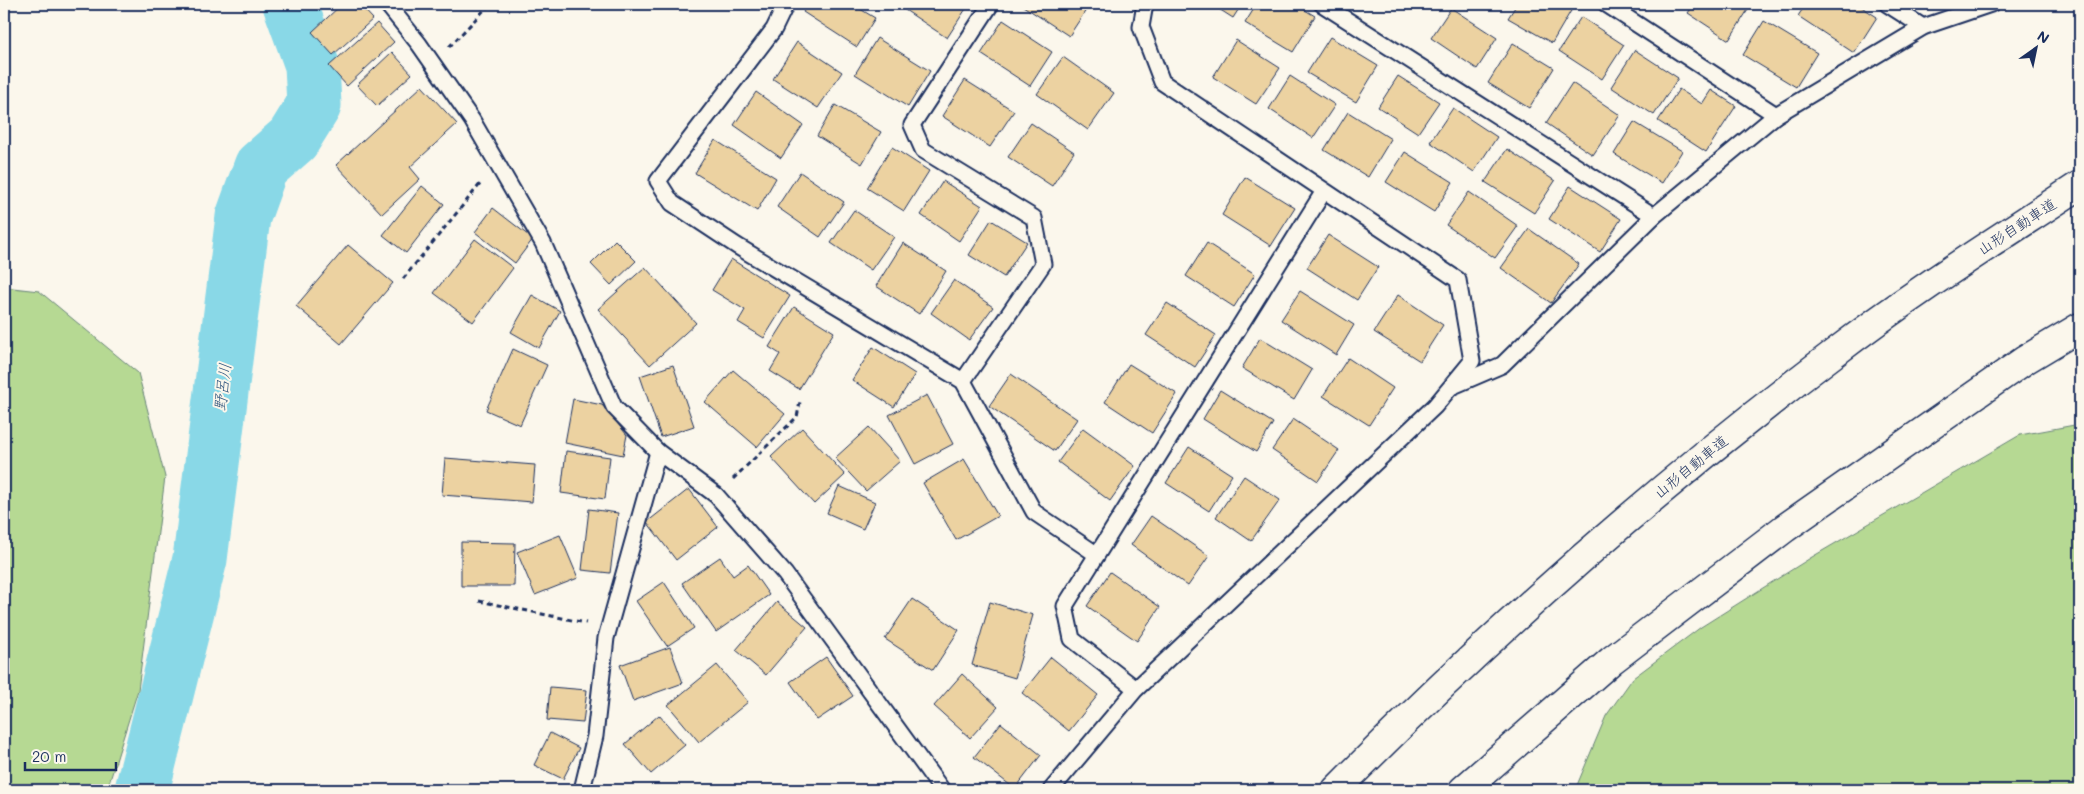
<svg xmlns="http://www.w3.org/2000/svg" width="2084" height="794" font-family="Mali,'Klee One',sans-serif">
  <rect width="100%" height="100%" fill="#fbf7ec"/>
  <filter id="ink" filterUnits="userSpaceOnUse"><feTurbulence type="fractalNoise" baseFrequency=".02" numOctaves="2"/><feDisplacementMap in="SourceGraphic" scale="10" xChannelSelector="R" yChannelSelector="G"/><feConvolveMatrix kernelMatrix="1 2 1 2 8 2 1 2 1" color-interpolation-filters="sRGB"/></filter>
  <g filter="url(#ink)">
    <g fill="#b6d993" stroke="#688478">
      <path d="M4 287 39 291 138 373 165 477 138 690 107 790H4Z"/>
      <path d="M2080 424V790H1575L1606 716 1633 678 1701 627 1812 557 2020 435Z"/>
    </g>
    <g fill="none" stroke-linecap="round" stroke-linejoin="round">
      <path stroke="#89d8e7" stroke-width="55" d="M142 790 200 559 243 217 261 167 293 139 314 105 312 65 290 4"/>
    </g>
    <g fill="#ecd2a1" stroke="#1b2f5e">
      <path d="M342 4H359L373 19 333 55 312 32Z"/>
      <path d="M808 4H852L875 18 857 47 803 12Z"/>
      <path d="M900 4H969L947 38 899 6Z"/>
      <path d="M1020 4H1090L1069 36Z"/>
      <path d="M1211 4H1242L1233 18Z"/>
      <path d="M1257 4H1295L1315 16 1293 52 1245 23Z"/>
      <path d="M1517 4H1575L1552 43 1508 18Z"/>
      <path d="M1694 4H1750L1751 5 1729 40 1688 13Z"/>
      <path d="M1806 4H1857L1877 17 1854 53 1798 16Z"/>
      <path d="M1451 8 1497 38 1477 69 1431 38Z"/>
      <path d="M1581 17 1624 45 1602 79 1559 51Z"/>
      <path d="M1003 20 1052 52 1030 86 981 54Z"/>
      <path d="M1764 21 1817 53 1796 87 1743 55Z"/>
      <path d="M377 23 394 42 347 86 329 66Z"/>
      <path d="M1330 37 1378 66 1356 102 1307 73Z"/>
      <path d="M877 38 930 71 908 107 855 74Z"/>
      <path d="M1236 40 1280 68 1256 104 1213 77Z"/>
      <path d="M797 42 842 72 818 108 773 79Z"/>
      <path d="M1513 43 1554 68 1529 108 1488 83Z"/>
      <path d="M1635 50 1678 78 1654 115 1611 87Z"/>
      <path d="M392 52 412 74 377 106 357 85Z"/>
      <path d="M1063 57 1114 93 1088 130 1037 94Z"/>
      <path d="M1290 76 1335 105 1313 138 1269 109Z"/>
      <path d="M1398 76 1439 102 1418 133 1378 107Z"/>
      <path d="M965 80 1014 111 990 147 942 116Z"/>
      <path d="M1572 83 1620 115 1593 155 1546 123Z"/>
      <path d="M422 86 457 124 410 167 420 179 382 214 336 165Z"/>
      <path d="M1679 89 1702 104 1711 90 1736 106 1706 152 1658 121Z"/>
      <path d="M756 92 803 125 781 158 734 125Z"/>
      <path d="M835 105 881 132 862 164 817 136Z"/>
      <path d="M1453 108 1497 137 1474 172 1430 142Z"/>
      <path d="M1348 112 1391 139 1368 177 1324 150Z"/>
      <path d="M1634 122 1682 151 1662 183 1614 154Z"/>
      <path d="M1031 123 1074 152 1052 186 1008 157Z"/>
      <path d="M715 140 776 178 757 211 695 173Z"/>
      <path d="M892 147 929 171 904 211 867 188Z"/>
      <path d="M1507 149 1555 181 1534 213 1485 182Z"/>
      <path d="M1405 152 1453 182 1434 212 1386 182Z"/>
      <path d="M800 172 844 202 820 237 777 207Z"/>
      <path d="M1245 177 1295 208 1271 246 1222 215Z"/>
      <path d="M943 181 982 206 959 241 921 215Z"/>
      <path d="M422 186 444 204 406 253 383 235Z"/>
      <path d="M1570 186 1621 219 1600 252 1549 219Z"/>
      <path d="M1469 192 1518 226 1495 258 1446 225Z"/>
      <path d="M493 208 533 239 515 263 475 232Z"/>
      <path d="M854 210 894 237 871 270 831 243Z"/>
      <path d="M991 220 1027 242 1004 277 969 255Z"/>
      <path d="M1529 229 1579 264 1551 303 1501 268Z"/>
      <path d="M1328 235 1378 267 1357 300 1307 268Z"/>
      <path d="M475 239 513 268 473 322 434 293Z"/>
      <path d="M615 240 636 261 611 285 591 264Z"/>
      <path d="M903 243 946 271 919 314 876 286Z"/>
      <path d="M1207 243 1255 274 1234 307 1186 276Z"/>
      <path d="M348 245 393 283 341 344 296 306Z"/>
      <path d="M731 259 790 296 764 338 738 322 745 310 712 290Z"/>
      <path d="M645 267 696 323 650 365 598 309Z"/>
      <path d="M954 280 993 307 969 340 931 313Z"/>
      <path d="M1300 291 1354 325 1336 355 1281 320Z"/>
      <path d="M532 295 560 311 539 348 511 332Z"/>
      <path d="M1398 295 1443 325 1420 361 1374 332Z"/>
      <path d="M1167 303 1216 335 1195 367 1146 335Z"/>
      <path d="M794 307 834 332 799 389 770 371 780 354 769 347Z"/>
      <path d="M1260 338 1312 370 1294 400 1242 368Z"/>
      <path d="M873 347 915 374 894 407 852 380Z"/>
      <path d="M513 349 547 365 520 425 486 410Z"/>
      <path d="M1348 358 1393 388 1369 425 1323 396Z"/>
      <path d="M1129 364 1177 394 1152 433 1105 402Z"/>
      <path d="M673 365 694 426 661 437 640 376Z"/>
      <path d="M733 370 785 414 757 447 705 402Z"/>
      <path d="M1011 374 1077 419 1055 451 989 406Z"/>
      <path d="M1220 390 1273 423 1256 452 1203 419Z"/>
      <path d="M927 395 953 444 915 464 889 415Z"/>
      <path d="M573 399 602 405 627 435 623 455 565 443Z"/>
      <path d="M1293 419 1339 450 1318 481 1272 450Z"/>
      <path d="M869 427 900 461 866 491 835 458Z"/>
      <path d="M802 428 845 475 814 504 771 457Z"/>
      <path d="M1083 428 1135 466 1110 501 1058 462Z"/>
      <path d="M1189 447 1232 475 1209 511 1166 483Z"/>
      <path d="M566 451 610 457 605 499 561 493Z"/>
      <path d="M445 458 535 465 532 502 442 495Z"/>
      <path d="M964 459 998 516 956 540 923 483Z"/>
      <path d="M1244 476 1280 500 1251 541 1216 517Z"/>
      <path d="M839 486 875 502 863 529 827 513Z"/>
      <path d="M689 489 718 527 676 560 647 522Z"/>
      <path d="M589 509 618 513 610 573 582 570Z"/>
      <path d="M1151 516 1209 556 1188 586 1131 545Z"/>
      <path d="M560 535 578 578 535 595 517 552Z"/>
      <path d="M461 542 515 543 514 586H461Z"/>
      <path d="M720 557 733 576 748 565 769 595 716 632 682 583Z"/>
      <path d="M1110 572 1160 607 1137 641 1087 606Z"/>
      <path d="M664 582 694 628 667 646 636 601Z"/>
      <path d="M912 599 959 630 933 670 885 639Z"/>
      <path d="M777 602 807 627 766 675 736 650Z"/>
      <path d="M990 602 1033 615 1015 678 972 665Z"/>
      <path d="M670 647 683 683 633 701 620 665Z"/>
      <path d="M826 657 853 696 817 720 790 682Z"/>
      <path d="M1051 657 1098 695 1069 731 1022 693Z"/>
      <path d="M717 665 748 702 699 742 668 705Z"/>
      <path d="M962 674 998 707 970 738 934 706Z"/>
      <path d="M550 687 587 690 583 723 547 720Z"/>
      <path d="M659 715 685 745 651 774 625 744Z"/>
      <path d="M1001 723 1041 755 1015 789 974 757Z"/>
      <path d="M550 733 579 748 563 779 534 765Z"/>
    </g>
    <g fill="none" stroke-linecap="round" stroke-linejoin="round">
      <defs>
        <g id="lane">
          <path d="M387 4 419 44 472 120 543 243 614 407 658 452 716 495 785 574 942 790"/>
          <path d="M786 4 774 29 658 181 672 203 737 246 963 381 1034 512 1096 554"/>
          <path d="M1322 4 1654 216 1776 115 1606 4"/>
          <path d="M1887 4 1923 27"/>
          <path d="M1776 115 1923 27 1991 4"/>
          <path d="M963 381 1043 264 1034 218 923 150 912 125 991 4"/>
          <path d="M1453 386 1502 365 1654 216"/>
          <path d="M1136 689 1072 639 1065 606 1324 191"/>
          <path d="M582 790 595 736 606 638 658 452"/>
          <path d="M1051 790 1136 689 1435 406 1472 361 1458 280 1162 82 1141 27 1145 4"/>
        </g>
        <g id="highway">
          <path d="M1336 790C1491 633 1657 487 1833 354 1912 293 1997 240 2080 185"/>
          <path d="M1463 790 1612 660 1785 528 2025 360 2080 327"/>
        </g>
      </defs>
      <use href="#lane" stroke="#1b2f5e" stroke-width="19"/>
      <use href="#highway" stroke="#1b2f5e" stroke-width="31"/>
      <g stroke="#1b2f5e" stroke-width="3" stroke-dasharray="5 4" stroke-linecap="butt">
        <path d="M449 47 490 4"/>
        <path d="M403 279 481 183"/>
        <path d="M733 479 797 417 800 402"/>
        <path d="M479 601 586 623"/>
      </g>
      <use href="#lane" stroke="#fbf7ec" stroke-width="15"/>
      <use href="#highway" stroke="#fbf7ec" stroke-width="28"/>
    </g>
  </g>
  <g text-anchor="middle" stroke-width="4" stroke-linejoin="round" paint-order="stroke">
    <g font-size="15" fill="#1b2f5e" stroke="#fbf7ec">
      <text transform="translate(2017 227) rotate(-33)" y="5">山形自動車道</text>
      <text transform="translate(1691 467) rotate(-39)" y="5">山形自動車道</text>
    </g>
    <g font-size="16" font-style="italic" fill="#365980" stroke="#fbf7ec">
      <text transform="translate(222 387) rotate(-83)" y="6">野呂川</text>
    </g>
  </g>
  <rect width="2084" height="794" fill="none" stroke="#fbf7ec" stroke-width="20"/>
  <rect x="10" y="10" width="2064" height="774" fill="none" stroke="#1b2f5e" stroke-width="2" filter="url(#ink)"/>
  <g transform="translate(2036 48) rotate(33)" stroke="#fbf7ec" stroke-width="4" paint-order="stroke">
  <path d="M0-4L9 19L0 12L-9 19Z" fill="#1b2f5e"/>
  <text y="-8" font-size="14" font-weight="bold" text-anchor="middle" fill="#1b2f5e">N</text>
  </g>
  <path d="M25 762v8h91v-8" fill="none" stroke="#1b2f5e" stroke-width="2.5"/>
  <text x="32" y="762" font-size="15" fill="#1b2f5e" stroke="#fbf7ec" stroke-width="4" paint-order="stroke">20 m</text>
</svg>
